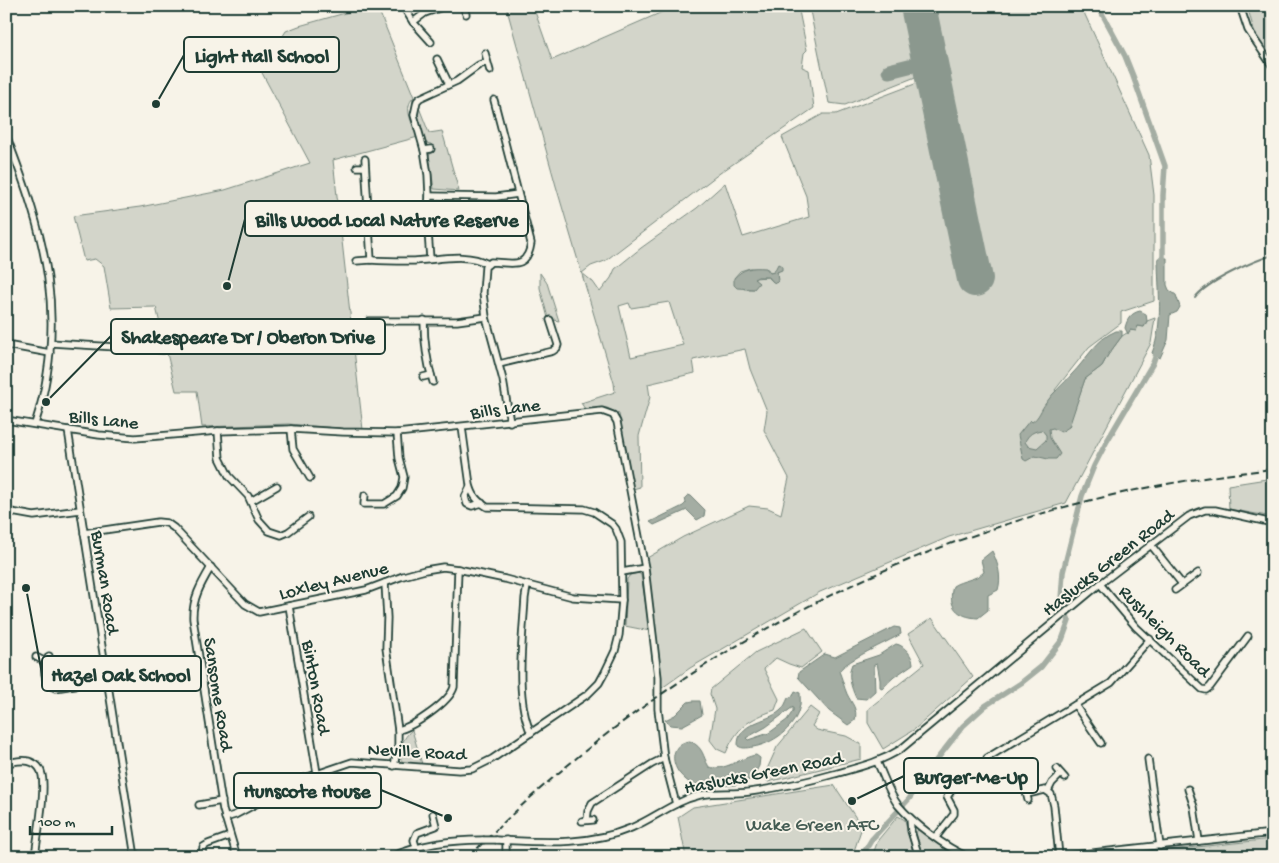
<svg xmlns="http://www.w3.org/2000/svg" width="1279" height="863" font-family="'Gochi Hand',sans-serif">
  <rect width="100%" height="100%" fill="#f7f3e8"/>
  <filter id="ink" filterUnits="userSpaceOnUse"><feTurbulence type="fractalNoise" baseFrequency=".02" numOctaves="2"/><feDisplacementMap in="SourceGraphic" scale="10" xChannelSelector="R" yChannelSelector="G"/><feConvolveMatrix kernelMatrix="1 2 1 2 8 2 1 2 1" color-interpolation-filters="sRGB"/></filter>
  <g filter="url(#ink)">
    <g fill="#d3d5ca" stroke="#79897f" fill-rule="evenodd">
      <path d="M370 6H377L414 97C402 108 413 124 418 137L333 160 363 430 288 424 202 427 197 391H176L156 307 111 308 104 266 95 259 84 261 73 216 140 207 225 190 310 163 261 71 286 31 299 26Z"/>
      <path d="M506 6H533L552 60 676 6H798L807 50 804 53 802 67 809 70 814 108 720 173 605 261 591 266 582 273 593 282 600 292 611 278 615 269 641 248 697 208 725 183 743 237 809 217 806 196 782 137 823 114H836L920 82 918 76 845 105 829 103 809 6H1081L1149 155 1154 195V301L1121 312V323L1089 347 1055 390 1073 412 1085 379 1102 366 1108 355 1122 336 1138 326 1144 327 1147 321 1155 318 1151 343 1066 503 949 537 820 592 690 668 662 688 647 558 683 537 749 506 768 508 781 514 789 478 764 430 767 411 750 369 745 349 693 360 695 373 648 384 650 397 639 436 640 487 633 489 619 414 607 408 585 409 581 403 615 392 614 383 556 186ZM750 268 768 269 770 273 778 271 777 272 778 277 773 282 768 277 754 278 756 282 754 289H744L734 278 740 271ZM669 302 683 345 631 357 619 306 629 303 631 308Z"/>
      <path d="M1257 6H1273V62L1256 38 1248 9Z"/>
      <path d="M418 105 429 133 442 131 459 191 434 189 429 156 430 154 434 152 431 144 426 143C419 132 417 118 418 105Z"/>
      <path d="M540 273 547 283 559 321 554 320 552 317 548 318 540 288Z"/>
      <path d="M1273 478V517L1229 509 1228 485Z"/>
      <path d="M638 573 641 575 650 631 625 626 627 579 630 575Z"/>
      <path d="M932 618 973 677 915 729 883 749 868 723V709L924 664 908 634Z"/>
      <path d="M806 628 822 652 801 668 789 664 776 658 764 669 779 699 775 710C749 719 737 727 726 753L717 749 710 740 715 709 710 694 711 689 756 652Z"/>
      <path d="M810 707 819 714 812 726 817 730 846 736 861 744V759L768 782 764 776 777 747Z"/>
      <path d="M412 730 422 764C417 764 409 764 405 763 392 757 405 735 412 730Z"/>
      <path d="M834 785 862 827 852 857H686L678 817 693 807Z"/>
      <path d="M898 816 905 820 914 857H872L878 840Z"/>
      <path d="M918 829 946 848 962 857H923L916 833Z"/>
      <path d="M1273 838V857H1103L1263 840Z"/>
    </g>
    <g fill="#a4ada3" stroke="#6f8077" fill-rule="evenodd">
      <path d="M1158 258H1167V285L1169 290 1176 295 1180 307 1177 312 1170 315 1168 340 1160 358 1152 353C1164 323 1158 290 1158 258Z"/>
      <path d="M778 264 782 266V270L777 272 778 281 776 283 773 282 769 277H758L754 279 759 283 754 289 737 288 734 285V278C744 268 751 267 766 268L770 273 774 272Z"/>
      <path d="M1140 311 1146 314 1147 321 1144 327 1138 326 1136 331 1130 330 1128 334 1125 328C1127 319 1131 313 1140 311Z"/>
      <path d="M1116 331H1122V336L1108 355 1102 366 1085 379 1069 427 1061 432 1053 428 1049 429 1050 438 1060 454 1056 459H1048L1035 456 1026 461 1023 459 1018 435 1030 420 1032 422C1039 418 1041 409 1046 403 1053 392 1064 384 1072 374 1087 359 1096 339 1116 331ZM1042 430 1046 435V440L1037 448 1028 446 1025 442C1028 434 1034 431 1042 430Z"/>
      <path d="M688 495 691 496 705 510 704 516 697 520 687 510 654 525 650 522 683 506 686 503 685 498Z"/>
      <path d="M992 551C998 563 1002 577 998 590L988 595V610L978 618C958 617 947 607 953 586 962 580 976 580 984 572L981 560Z"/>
      <path d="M894 627 900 628 901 634C886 643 848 659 839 671 842 678 844 687 847 694 852 704 858 709 855 720L848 725 829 711 798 677 799 672 825 654 835 657Z"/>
      <path d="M896 644C904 645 913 656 913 664L894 677 882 688 880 687V680L877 663 874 664 875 691 866 699 856 698C851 687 847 675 852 664L879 655Z"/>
      <path d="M795 691 800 693C800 698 801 704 799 709 794 729 772 744 753 747 746 748 743 749 738 746 737 722 767 722 780 711 784 708 786 702 788 698L793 696ZM793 707V711L787 720 769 733 748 740 746 738 766 727Z"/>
      <path d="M693 701H700L702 715 682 726 670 725 665 720 675 715 688 702Z"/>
      <path d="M690 741C704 748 702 755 709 767 724 772 742 757 756 755L760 758 759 766 752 779 735 785 695 787C690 783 684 779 680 774 670 762 671 743 690 741Z"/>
    </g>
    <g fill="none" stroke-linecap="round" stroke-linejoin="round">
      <path stroke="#6f8077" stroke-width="2" d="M1195 298C1206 282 1253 261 1273 255"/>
      <g stroke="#a4ada3" stroke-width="5.5">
        <path d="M1098 6 1125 56 1133 76 1165 166 1163 195V265"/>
        <path d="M863 857 866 849 872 839 909 799 934 763 963 726 985 706 1021 683 1041 667 1062 640 1069 621 1061 599 1063 572 1082 496 1094 466 1107 441 1153 363 1158 348"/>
      </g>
      <path stroke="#8b988e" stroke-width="15" d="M889 71 929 61"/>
      <path stroke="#8b988e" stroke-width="36" d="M918 6 975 279"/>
      <defs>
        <g id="minor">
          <path d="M403 6 413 22 431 42"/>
          <path d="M463 6 466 14"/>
          <path d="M1240 6 1248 30 1273 67"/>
          <path d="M413 22 425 13 445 6"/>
          <path d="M485 53 490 71"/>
          <path d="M437 59 449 84"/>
          <path d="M494 100 531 243C527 271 510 262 491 262L485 267 483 293 486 317 503 380 510 422"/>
          <path d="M6 135C45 235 69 319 35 424"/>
          <path d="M424 150 431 149"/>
          <path d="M365 159 371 260C384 261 397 261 410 261 435 261 465 251 488 264"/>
          <path d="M357 167H365"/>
          <path d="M429 196 496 197 518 194"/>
          <path d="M430 259 427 218 429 196 428 175 424 150 414 115 417 101 420 98 457 81 479 65 487 62"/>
          <path d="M356 261 371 260"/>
          <path d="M424 320C424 341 427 362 433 382"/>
          <path d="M369 321H457L486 317"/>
          <path d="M51 343 164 350"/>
          <path d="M6 345 50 353"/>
          <path d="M499 364 553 351 557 348 558 345 550 320"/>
          <path d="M423 377 431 375"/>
          <path d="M6 420 99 435 135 438 218 431 291 429 343 432 397 433 602 411 613 415 617 422 645 568 658 677V709L664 758 676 804"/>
          <path d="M291 429 293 449 310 478"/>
          <path d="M68 430 135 857"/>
          <path d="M218 431 220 458 229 476 248 496 259 520 269 531 281 535 288 532 308 517"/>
          <path d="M470 487 465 497 467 504 472 506 482 503"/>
          <path d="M365 495 364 504H384L397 496 402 488 404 477 399 458 397 433"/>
          <path d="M251 501 277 486"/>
          <path d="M6 511 34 516 80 510"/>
          <path d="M84 533 158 522 167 523 174 528 245 604 259 612 366 590 403 576 425 570 443 567 458 569 505 579 573 597 622 600"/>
          <path d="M1151 545 1182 584"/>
          <path d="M211 567C201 584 192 599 193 619L223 810 237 857"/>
          <path d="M622 572 645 568"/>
          <path d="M385 583 387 618 386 648 398 730V746L394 766"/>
          <path d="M1100 584 1136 627 1202 689 1206 690 1210 687 1248 636"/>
          <path d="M527 586 525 598C523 636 514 698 531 733"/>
          <path d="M1175 590 1198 573"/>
          <path d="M289 606 317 773"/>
          <path d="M49 656C43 667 42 682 55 688L108 680"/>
          <path d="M36 657 46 662"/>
          <path d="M1075 705 1101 743"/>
          <path d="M398 730C413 727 450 702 454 687L458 569"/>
          <path d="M987 758 1111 683 1150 639"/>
          <path d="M1148 759 1160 846"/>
          <path d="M877 762C884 776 889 793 898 805 914 824 945 847 968 857"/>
          <path d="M6 763C14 762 25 758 33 763 38 765 41 770 42 775 46 793 37 837 35 857"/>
          <path d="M1057 769 1065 778"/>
          <path d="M1025 788 1028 800"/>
          <path d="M1188 789 1194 807 1199 841"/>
          <path d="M1048 791 1052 783 1061 774"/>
          <path d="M1027 794 1045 790 1051 794 1054 806 1059 856"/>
          <path d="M199 805 222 801"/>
          <path d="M225 818 235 815 305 778 352 762 459 770 472 769 492 759 588 694 599 683 605 672 615 651 619 635 622 600 621 542 616 529 612 524 594 512 584 509 487 507C477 501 473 496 470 485L462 427"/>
          <path d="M910 818 911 831 919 857"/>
          <path d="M587 820 588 811 592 803 652 764 664 758"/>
          <path d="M582 821 593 820"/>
          <path d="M936 837 954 814V810L947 797 955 785"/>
          <path d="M496 840C542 842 588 846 631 828 655 818 674 801 700 795 716 792 732 794 749 792 778 788 806 782 834 774 859 767 879 763 901 749L1100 584 1189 516 1205 510H1215L1273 523"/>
          <path d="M416 847 414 840 417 833 436 826 433 814"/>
          <path d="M202 857 203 847 208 844 230 836"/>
          <path d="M390 857C421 844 449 840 483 840"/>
          <path d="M506 857V840"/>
          <path d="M1056 857 1273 833"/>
        </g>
      </defs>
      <use href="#minor" stroke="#1f3d34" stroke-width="9"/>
      <use href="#minor" stroke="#f7f3e8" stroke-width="5.5"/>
      <path stroke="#1f3d34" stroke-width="2" stroke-dasharray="8 4" stroke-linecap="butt" d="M469 857C635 685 852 561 1084 502 1146 486 1209 476 1273 469"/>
      <defs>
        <path id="minor-bridge" d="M483 840H496"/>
      </defs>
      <use href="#minor-bridge" stroke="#1f3d34" stroke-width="9" stroke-linecap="butt"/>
      <use href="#minor-bridge" stroke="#f7f3e8" stroke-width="5.5"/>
    </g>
  </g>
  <g text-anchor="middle" stroke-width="4" stroke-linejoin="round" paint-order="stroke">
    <g font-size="19" fill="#1f3d34" stroke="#f7f3e8">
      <text transform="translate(505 407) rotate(-7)" y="7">Bills Lane</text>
      <text transform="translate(104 418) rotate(6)" y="7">Bills Lane</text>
      <text transform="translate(1107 561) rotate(-38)" y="7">Haslucks Green Road</text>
      <text transform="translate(333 579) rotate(-14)" y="7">Loxley Avenue</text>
      <text transform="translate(107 582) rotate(81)" y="7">Burman Road</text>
      <text transform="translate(1166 630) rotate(45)" y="7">Rushleigh Road</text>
      <text transform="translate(318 687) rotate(80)" y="7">Binton Road</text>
      <text transform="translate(220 694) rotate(81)" y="7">Sansome Road</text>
      <text transform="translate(417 750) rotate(3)" y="7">Neville Road</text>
      <text transform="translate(763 771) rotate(-11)" y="7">Haslucks Green Road</text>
    </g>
    <g font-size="19" fill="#435b52" stroke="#f7f3e8">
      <text x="812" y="830">Wake Green AFC</text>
    </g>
  </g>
  <path fill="none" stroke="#1f3d34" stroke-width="2" d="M156 104L184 55M227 286L245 219M46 402L111 336M26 588L42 674M852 801L904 776M448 818L381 790"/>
  <g fill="#1f3d34" stroke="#f7f3e8" stroke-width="2">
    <circle cx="156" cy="104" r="5"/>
    <circle cx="227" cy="286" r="5"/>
    <circle cx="46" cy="402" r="5"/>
    <circle cx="26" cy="588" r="5"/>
    <circle cx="852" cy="801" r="5"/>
    <circle cx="448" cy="818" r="5"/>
  </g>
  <g fill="#f7f3e8" stroke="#1f3d34" stroke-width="2">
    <rect x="184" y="37" width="155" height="35" rx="5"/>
    <rect x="245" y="201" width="283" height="35" rx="5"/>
    <rect x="111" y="319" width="274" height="35" rx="5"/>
    <rect x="42" y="656" width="159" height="35" rx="5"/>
    <rect x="904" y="758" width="134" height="35" rx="5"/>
    <rect x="234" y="773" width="147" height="35" rx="5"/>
  </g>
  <g font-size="20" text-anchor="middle" font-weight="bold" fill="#1f3d34">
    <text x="262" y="62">Light Hall School</text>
    <text x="387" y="226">Bills Wood Local Nature Reserve</text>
    <text x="248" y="343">Shakespeare Dr / Oberon Drive</text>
    <text x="121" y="681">Hazel Oak School</text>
    <text x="971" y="783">Burger-Me-Up</text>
    <text x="307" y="797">Hunscote House</text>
  </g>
  <rect width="1279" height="863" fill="none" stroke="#f7f3e8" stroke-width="25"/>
  <rect x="12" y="12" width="1254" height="838" fill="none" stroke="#1f3d34" stroke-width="2" filter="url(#ink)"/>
  <path d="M30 826v8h82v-8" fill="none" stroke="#1f3d34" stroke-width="2.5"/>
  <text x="38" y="826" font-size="15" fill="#1f3d34" stroke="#f7f3e8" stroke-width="4" paint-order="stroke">100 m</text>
</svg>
